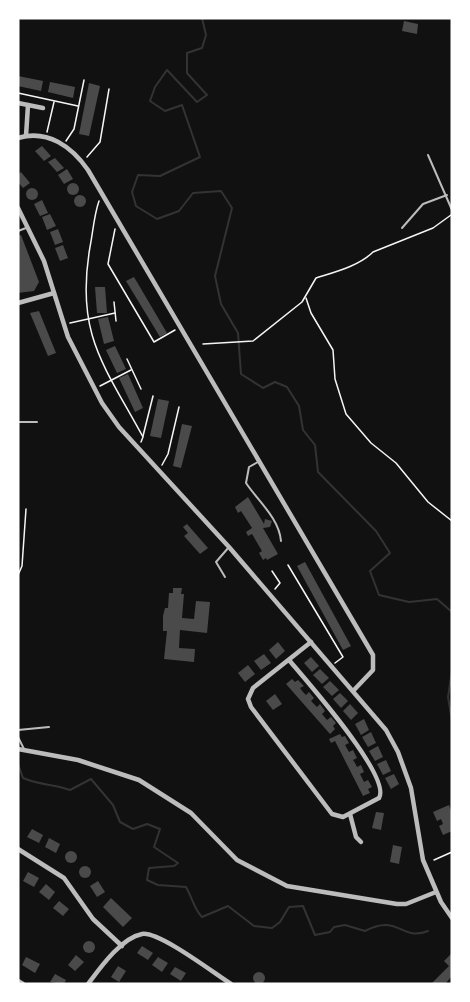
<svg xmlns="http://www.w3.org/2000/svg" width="470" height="1002" font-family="'Nunito Sans',sans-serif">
  <rect width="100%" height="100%" fill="#111"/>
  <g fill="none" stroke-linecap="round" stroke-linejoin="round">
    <g stroke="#333" stroke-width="2">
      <path d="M202 18 206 35 202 48 187 53V73L207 95 197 102 167 70 155 87 150 101 165 111 182 105 200 157 160 176 138 175 132 192 136 206 157 219 179 211 193 193 221 191 232 208 215 276 221 304 238 333 241 374 263 388 275 382 287 387 299 406 303 430 315 445 318 472 376 531 390 553 370 571 379 595 409 602 437 599 452 612"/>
      <path d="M452 671 448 697 452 721"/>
      <path d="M18 764 23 778C38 785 54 784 70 790L91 779 113 805 120 822 133 829 147 824 160 829 154 847 178 863 174 866 149 868 147 880 158 885 186 887C192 897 194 909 202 917L228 906 254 926 272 928 280 922 289 907 303 906 315 935 330 932 334 927 345 925 365 931C399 913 401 942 428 931"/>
    </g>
  </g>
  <g fill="#4a4a4a">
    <path d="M404 21 418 24 417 34 402 31Z"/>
    <path d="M18 76 43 81 41 91 18 86Z"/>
    <path d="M50 82 75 87 73 98 48 92Z"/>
    <path d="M89 83 100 86 89 136 79 134Z"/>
    <path d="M42 146 51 156 44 161 35 151Z"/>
    <path d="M55 158 64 168 57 172 48 162Z"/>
    <path d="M67 169 73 179 64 184 58 175Z"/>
    <path d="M21 172 30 183 23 188 18 182V175Z"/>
    <circle cx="73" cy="189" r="6"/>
    <circle cx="32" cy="194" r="6"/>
    <circle cx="80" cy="201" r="6"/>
    <path d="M42 200 48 213 40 216 34 204Z"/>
    <path d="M50 214 56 226 47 230 42 217Z"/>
    <path d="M58 229 63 242 55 245 50 232Z"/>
    <path d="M21 235 39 282 34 291 18 293V236Z"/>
    <path d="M63 245 68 258 60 261 55 248Z"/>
    <path d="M134 277 167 333 160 337 126 281Z"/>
    <path d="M95 287H105L107 313H97Z"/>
    <path d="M39 311 56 353 48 356 30 313Z"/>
    <path d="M108 317 114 341 104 344 98 319Z"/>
    <path d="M115 346 126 369 117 373 106 350Z"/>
    <path d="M128 374 143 408 135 412 119 378Z"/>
    <path d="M158 399 169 401 161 438 150 436Z"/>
    <path d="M182 424 192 426 181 468 173 466Z"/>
    <path d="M248 497 264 524 265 519 272 521 270 527 263 528 278 554 267 560 266 558 263 560 259 553 262 551 252 534 248 536 246 532 252 528 241 511 238 513 235 507Z"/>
    <path d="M187 524 208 548 200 554 184 536 188 533 183 527Z"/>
    <path d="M305 562 351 646 343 650 297 566Z"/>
    <path d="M173 588H182L181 594H184L182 618 194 619 196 601 210 602 207 633 180 630 179 648 195 649 194 662 164 659 167 631H163V616L165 608H168L169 593H173Z"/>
    <path d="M278 642 285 651 276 659 269 650Z"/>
    <path d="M264 654 271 663 261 670 254 661Z"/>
    <path d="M311 657 319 666 312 672 304 663Z"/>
    <path d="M248 665 255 674 245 682 238 673Z"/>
    <path d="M320 669 329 678 322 684 313 675Z"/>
    <path d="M292 679 295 682 298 680 304 686 300 688 303 692 306 695 309 692 314 698 311 701 317 707 320 704 325 711 322 714 327 720 331 717 336 723 333 726 335 729 330 734 286 684Z"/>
    <path d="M330 681 339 690 332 696 323 687Z"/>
    <path d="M340 693 348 701 341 708 333 699Z"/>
    <path d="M275 694 282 704 273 710 266 701Z"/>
    <path d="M350 704 358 713 351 720 343 711Z"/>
    <path d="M364 719 369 730 361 735 355 724Z"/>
    <path d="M371 732 376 743 368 747 362 737Z"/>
    <path d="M340 734 342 737 345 736 349 743 345 745 349 752 353 750 357 758 353 760 355 763 357 767 361 765 364 772 360 774 364 782 368 780 372 787 368 789 370 793 363 796 335 741 331 743 329 739Z"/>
    <path d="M378 746 383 757 375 761 369 751Z"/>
    <path d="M386 760 391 771 383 775 377 764Z"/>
    <path d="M394 774 399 784 391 789 385 778Z"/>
    <path d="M449 805 452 813V831L443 835 439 826 443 824 441 819 437 821 433 812Z"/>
    <path d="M376 812 384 813 381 830 372 828Z"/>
    <path d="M32 829 43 835 39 843 27 837Z"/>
    <path d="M49 838 60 844 56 853 45 847Z"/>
    <path d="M393 845 402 847 399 864 390 862Z"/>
    <circle cx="71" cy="857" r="6"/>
    <circle cx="85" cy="872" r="6"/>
    <path d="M28 872 39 878 34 887 23 881Z"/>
    <path d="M98 881 105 892 97 897 90 886Z"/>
    <path d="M46 884 55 892 49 900 39 892Z"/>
    <path d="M111 898 132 918 123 927 103 907Z"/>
    <path d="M59 901 69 909 63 916 53 908Z"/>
    <circle cx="89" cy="947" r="6"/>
    <path d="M142 946 153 953 148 960 137 953Z"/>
    <path d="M452 953V976L445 984H431L449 966 444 961Z"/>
    <path d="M76 955 84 962 75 971 68 965Z"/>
    <path d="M26 957 40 964 35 973 22 965Z"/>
    <path d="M158 957 168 963 162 972 152 965Z"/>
    <path d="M118 966 126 971 119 982 111 977Z"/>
    <path d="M175 967 186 973 181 981 170 974Z"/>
    <circle cx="259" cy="978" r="6"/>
    <path d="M55 974 66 980 64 984 50 982Z"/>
  </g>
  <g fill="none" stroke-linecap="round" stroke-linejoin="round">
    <g stroke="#f5f5f5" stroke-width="1.5">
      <path d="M18 93 78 106"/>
      <path d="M47 132 54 102"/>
      <path d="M66 141 74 129 84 80"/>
      <path d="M87 157 100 142 109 89"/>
      <path d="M99 201C94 215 93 232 90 247 75 334 104 365 143 437L141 442"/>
      <path d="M115 229 108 264 154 342 175 330"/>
      <path d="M306 298 311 313 333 350 335 379 346 414 371 443 396 463 428 502 452 521"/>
      <path d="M114 302 116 321"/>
      <path d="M70 323 115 313"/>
      <path d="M203 344 253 341 302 302 316 278C335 272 359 266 373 252L433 228 451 215"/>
      <path d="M127 359 141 389"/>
      <path d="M100 386 131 370"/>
      <path d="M143 436 153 396"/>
      <path d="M162 465 168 454 179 407"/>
      <path d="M288 565 343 657 335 663"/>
      <path d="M272 571 280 583 275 589"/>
      <path d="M18 575 22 566 26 509"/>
      <path d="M434 860 452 852"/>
    </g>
    <g stroke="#bcbcbc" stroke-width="2">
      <path d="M428 155 452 210"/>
      <path d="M402 228 423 204 447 195"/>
      <path d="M18 231 26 228"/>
      <path d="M18 422H37"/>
      <path d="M258 462 249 467 246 483C258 501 279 518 281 541"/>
      <path d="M225 577 216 562 229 547"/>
      <path d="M18 730 49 727"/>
      <path d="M18 737 24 749"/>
    </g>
    <g stroke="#bcbcbc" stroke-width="4.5">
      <path d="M18 103 43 108"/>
      <path d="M26 136 28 105"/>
      <path d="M18 138C48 129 72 147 88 170L373 655V670L354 690"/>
      <path d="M18 208 44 261 68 337 102 403 119 427 229 547 386 730 398 752 411 788 423 860 441 902 452 918"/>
      <path d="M18 303 54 293"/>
      <path d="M289 660C305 679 392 777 379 798L343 817 332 814 251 707 248 699 253 688 311 642"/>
      <path d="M18 749 78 760 139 780 191 813 237 860 287 886 397 904H406L436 892"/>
      <path d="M350 814 356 837 361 842"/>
      <path d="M18 849 64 878 93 919 122 946"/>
      <path d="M18 981 23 984"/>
      <path d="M88 984C100 968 121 938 142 934 159 931 215 974 231 984"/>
    </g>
  </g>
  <rect width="470" height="1002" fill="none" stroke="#ffffff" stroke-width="39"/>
</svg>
